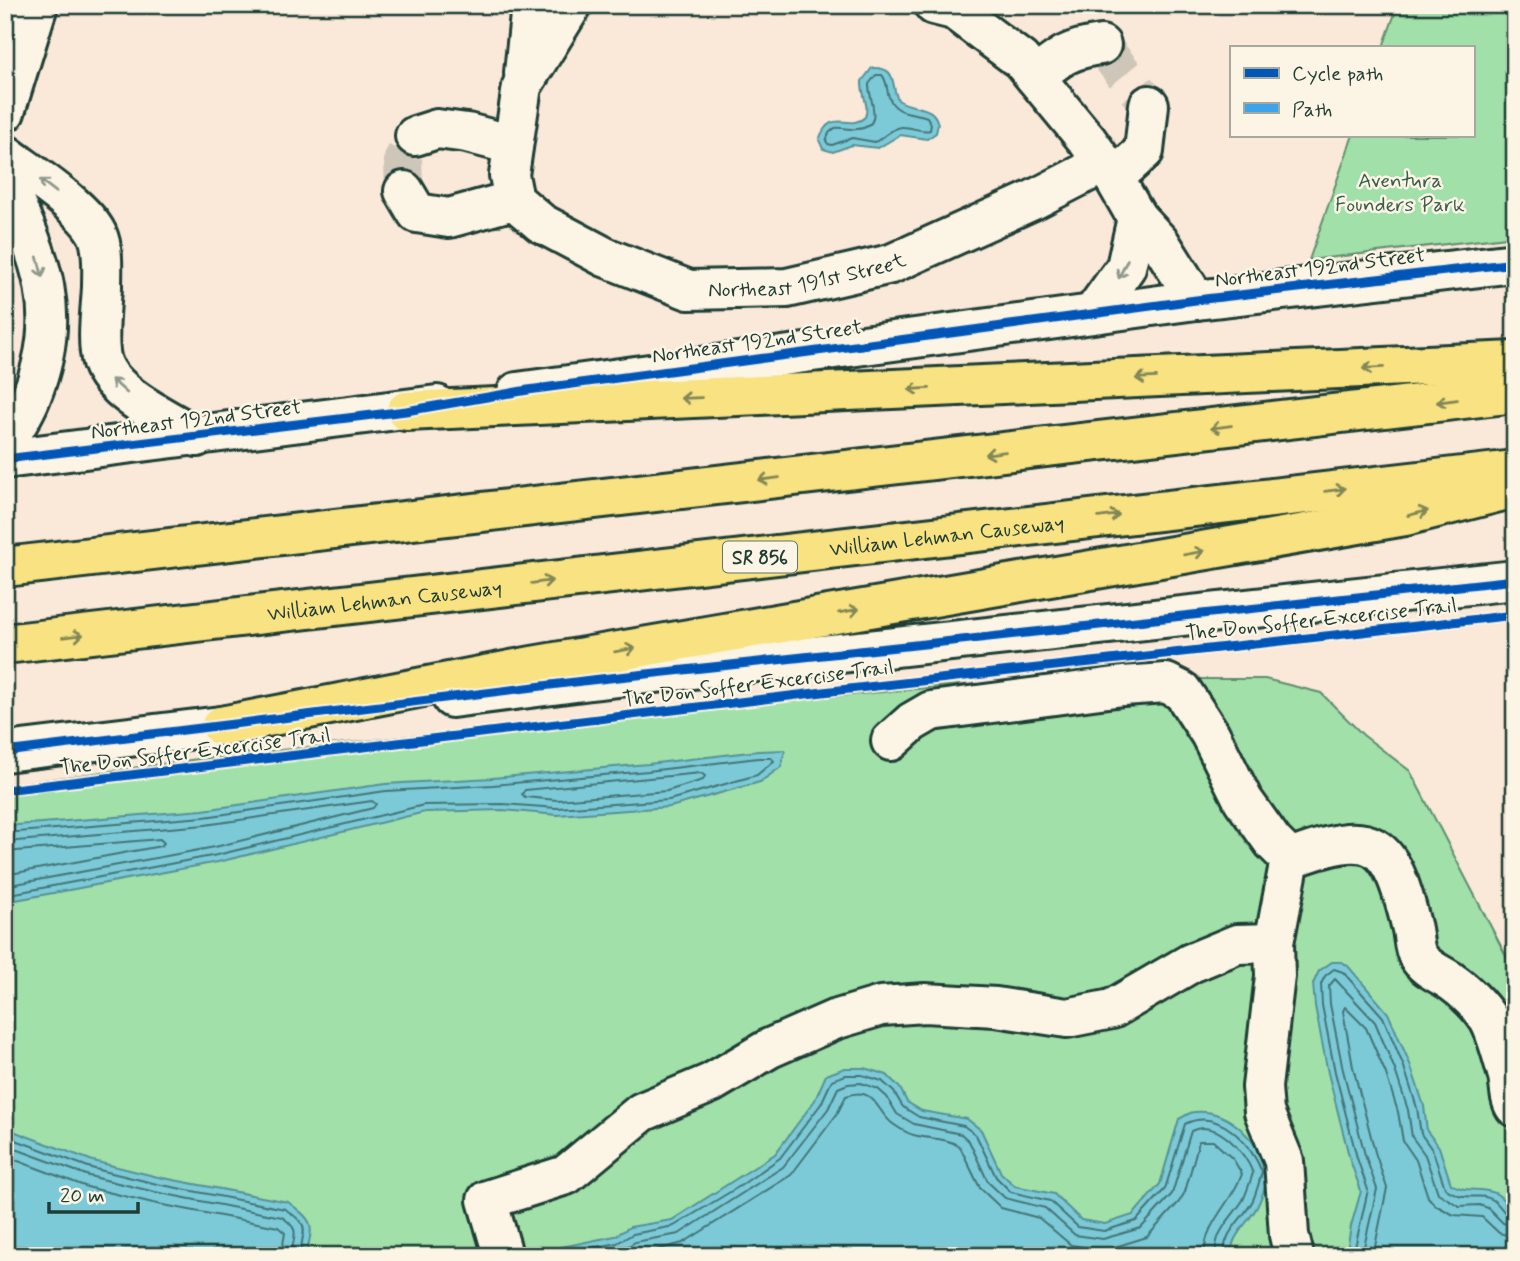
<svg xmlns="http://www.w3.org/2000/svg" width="1520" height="1261" font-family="Mynerve,sans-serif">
  <rect width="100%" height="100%" fill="#fae8d9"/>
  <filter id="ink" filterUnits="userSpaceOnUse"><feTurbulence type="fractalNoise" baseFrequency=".0143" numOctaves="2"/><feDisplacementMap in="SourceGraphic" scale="14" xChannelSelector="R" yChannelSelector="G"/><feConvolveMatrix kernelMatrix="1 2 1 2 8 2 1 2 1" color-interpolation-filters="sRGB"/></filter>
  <g filter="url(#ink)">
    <g fill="#a1e0a8" stroke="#608e6e" stroke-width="2">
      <path d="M1398 5H1515V236L1309 260 1353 135H1473V47H1383Z"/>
      <path d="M1140 679H1265L1321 693 1363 735 1410 771 1515 973V1256H5V785L198 759 476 729 960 685Z"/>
    </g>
    <g fill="#7bcad8" stroke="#569296" stroke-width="2">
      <path d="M872 68C898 67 890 83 898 100 915 111 933 103 938 124L936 133 927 139 900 135 878 148 852 145 833 152 823 149 819 140C831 106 849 132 865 117 870 106 861 94 862 81Z"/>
      <path d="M785 750 781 767 760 782 670 807 557 815 503 810 425 812 218 862 5 902V826L203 810 385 784 492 778 648 764 758 751Z"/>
      <path d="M1332 962H1341L1348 966 1388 1013 1410 1064 1424 1106 1427 1131 1439 1147 1451 1184C1468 1194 1478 1186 1495 1193 1502 1196 1509 1207 1515 1213V1256H1346L1351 1226 1361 1191 1350 1160 1328 1073 1315 1006 1313 984 1319 971Z"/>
      <path d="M845 1068H864L887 1075 900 1088 907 1102 922 1111 967 1119 981 1130 1001 1173 1015 1186 1054 1194 1081 1220 1105 1224 1133 1215 1160 1184 1179 1119C1183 1117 1190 1112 1194 1112 1231 1108 1257 1142 1270 1172 1266 1183 1263 1195 1258 1205 1250 1222 1229 1236 1232 1256H518L615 1236 630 1227 672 1220 775 1154 815 1100 826 1075Z"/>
      <path d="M5 1128 93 1161 158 1177 288 1202C316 1223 313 1224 306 1256H5Z"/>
    </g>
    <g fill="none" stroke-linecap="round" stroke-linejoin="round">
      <g stroke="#447576" stroke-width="2">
        <path d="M876 75H882C888 82 886 89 889 97 895 115 914 112 927 117L931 124 930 130C921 133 911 126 901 127 890 129 885 137 875 142L852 138 832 145 828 144 826 141 829 133 835 128C843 127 849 130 857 129 886 127 868 98 869 84Z"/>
        <path d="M701 773 705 776 703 780 667 791 557 800 525 797 522 794 525 790Z"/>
        <path d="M5 833 204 817 386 791 493 785 648 771 758 758H771L774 761 757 775 669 800 557 808 503 804 424 805 217 855 5 895"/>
        <path d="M5 842 205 825 372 801 376 804 373 808 215 847 5 886"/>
        <path d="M5 852 160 839 164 843 161 846 5 875"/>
        <path d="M5 1136 91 1168 157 1184 285 1209C313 1228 302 1228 300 1256"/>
        <path d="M5 1145 89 1176 155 1192 282 1217C302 1231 293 1235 291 1256"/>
        <path d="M5 1156 87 1187 153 1203 278 1227 285 1233 281 1256"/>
        <path d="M554 1256 617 1243 633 1234 674 1226 740 1186 780 1158 821 1104 832 1080 846 1075H862L882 1081 894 1092 903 1107 919 1117 964 1126 976 1135 996 1177 1011 1192 1050 1201 1078 1227 1104 1231 1136 1221 1165 1189 1185 1124C1218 1107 1251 1143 1262 1172 1259 1182 1257 1191 1253 1200 1244 1219 1221 1233 1225 1256"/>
        <path d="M599 1256 620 1251 635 1242 679 1234 783 1167 828 1109 838 1088 848 1084 861 1083 878 1089 887 1097 897 1114 914 1124 961 1134 969 1141 988 1182 1005 1198 1045 1208 1075 1235 1103 1239 1141 1228 1172 1194 1191 1131C1217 1118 1245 1152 1253 1173 1250 1182 1247 1192 1243 1200 1232 1218 1213 1232 1216 1256"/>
        <path d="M633 1256 683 1243 791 1175 837 1114 846 1096C876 1085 876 1112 893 1124 900 1129 909 1135 918 1136 932 1139 948 1138 960 1147L980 1188 1001 1208 1039 1218 1071 1245 1105 1250 1147 1237 1179 1202 1185 1192 1199 1141H1213L1233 1159 1242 1174C1232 1203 1202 1225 1205 1256"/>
        <path d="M1353 1256 1368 1190 1357 1158 1335 1072 1322 1005 1321 984 1325 976 1334 969 1343 972 1383 1017 1404 1067 1417 1108 1421 1134 1433 1151 1445 1188C1467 1204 1478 1191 1493 1200 1502 1206 1503 1216 1515 1217"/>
        <path d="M1362 1256 1377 1189 1365 1155 1343 1070 1330 1004 1329 986 1335 979 1375 1022 1395 1070 1408 1110 1412 1137 1425 1155 1438 1193 1459 1206 1479 1205 1488 1208 1503 1223 1515 1226"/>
        <path d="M1373 1256 1387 1188 1375 1152 1353 1067 1343 1011 1345 1007 1366 1028 1386 1074 1398 1112 1403 1141 1416 1160 1428 1197 1435 1205 1454 1215 1482 1217 1499 1233 1515 1237"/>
      </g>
      <g stroke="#cec6b8" stroke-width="38" stroke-dasharray="38 19" stroke-linecap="butt">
        <path d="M1101 45 1149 105"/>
        <path d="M404 191 403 159 415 136"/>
      </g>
      <defs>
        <g id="minor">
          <path id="s1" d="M572 5 522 86 509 175 514 200 541 223 605 257 689 290 787 288 891 264 1033 200 1103 164"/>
          <path d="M934 5 954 10 1021 60 1087 140 1114 178 1137 218 1161 244 1196 300"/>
          <path d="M524 73 531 5"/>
          <path d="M1035 77C1060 57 1069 49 1101 45"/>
          <path d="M5 112 38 5"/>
          <path d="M415 136 437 129 467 133 513 145"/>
          <path d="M5 154C31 174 83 206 97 234 104 249 102 271 102 287 101 308 96 342 102 362 113 395 168 419 197 437"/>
          <path d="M1114 178 1144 151 1149 105"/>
          <path d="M5 182C41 259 65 313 31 397 25 413 14 429 5 444"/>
          <path d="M404 191 417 213 449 218 514 200"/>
          <path d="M1093 313 1126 267 1137 218"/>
          <path d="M517 392 1196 300 1515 263"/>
          <path d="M5 459 437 405"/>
          <path d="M452 698 591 680 1515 580"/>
          <path d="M891 741 912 722 931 711 1123 686 1166 683 1182 691 1210 734 1243 800 1273 842 1290 859"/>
          <path d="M5 752 254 722"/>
          <path d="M501 1248 487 1200 566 1175 642 1112 711 1083 770 1048 834 1020 881 1006 925 1003 996 1007 1067 1018 1112 1009 1191 963 1237 944 1274 943"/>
          <path d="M1294 1256 1289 1235 1284 1161 1264 1112 1262 1087 1275 976 1274 943 1290 859C1374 827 1390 839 1411 925 1414 935 1413 948 1418 956 1425 969 1441 974 1452 982 1465 991 1481 1007 1489 1020 1497 1034 1503 1060 1508 1076 1510 1086 1509 1098 1515 1107"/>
        </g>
        <g id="highway">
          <path d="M406 411 1515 361"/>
          <path d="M5 567 1515 393"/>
          <path id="s2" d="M5 644 1515 470"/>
          <path d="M221 726 532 666 1405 516 1503 491"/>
        </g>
      </defs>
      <use href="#minor" stroke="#1f3d34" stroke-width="44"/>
      <use href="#highway" stroke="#1f3d34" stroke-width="44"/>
      <use href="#minor" stroke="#fcf5e5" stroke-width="38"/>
      <use href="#highway" stroke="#f8e281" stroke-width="38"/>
      <path stroke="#3da4eb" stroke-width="7" stroke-dasharray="14 7" stroke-linecap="butt" d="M501 1248 503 1256"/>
      <defs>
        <g id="cycleway">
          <path d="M5 459 406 411 528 390 1196 300 1515 263"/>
          <path d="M5 752 591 680 1515 580"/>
          <path d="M5 790 840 690 1515 615"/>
        </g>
      </defs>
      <use href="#cycleway" stroke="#fcf5e5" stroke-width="13"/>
      <use href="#cycleway" stroke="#0057b8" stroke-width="9"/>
    </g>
    <defs><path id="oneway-shaft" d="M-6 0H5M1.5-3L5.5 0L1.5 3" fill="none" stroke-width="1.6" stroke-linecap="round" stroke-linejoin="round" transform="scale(1.75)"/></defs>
    <g stroke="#8e998c">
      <use href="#oneway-shaft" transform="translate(48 186) rotate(-143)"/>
      <use href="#oneway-shaft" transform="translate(40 267) rotate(75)"/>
      <use href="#oneway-shaft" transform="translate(1123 269) rotate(115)"/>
      <use href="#oneway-shaft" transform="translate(119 386) rotate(-138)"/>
    </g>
    <g stroke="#818757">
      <use href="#oneway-shaft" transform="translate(1373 368) rotate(177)"/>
      <use href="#oneway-shaft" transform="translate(1146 378) rotate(177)"/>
      <use href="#oneway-shaft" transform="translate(919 389) rotate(177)"/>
      <use href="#oneway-shaft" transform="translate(691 398) rotate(178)"/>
      <use href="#oneway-shaft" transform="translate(1447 401) rotate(173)"/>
      <use href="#oneway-shaft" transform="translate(1221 427) rotate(173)"/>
      <use href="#oneway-shaft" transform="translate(995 453) rotate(173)"/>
      <use href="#oneway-shaft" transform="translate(769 479) rotate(173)"/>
      <use href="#oneway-shaft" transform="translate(1335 490) rotate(-7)"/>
      <use href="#oneway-shaft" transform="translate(1418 513) rotate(-14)"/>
      <use href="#oneway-shaft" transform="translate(1109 516) rotate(-7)"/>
      <use href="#oneway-shaft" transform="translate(1194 553) rotate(-10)"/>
      <use href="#oneway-shaft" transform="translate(542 582) rotate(-7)"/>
      <use href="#oneway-shaft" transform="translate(849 611) rotate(-10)"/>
      <use href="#oneway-shaft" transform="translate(73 636) rotate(-7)"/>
      <use href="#oneway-shaft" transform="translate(625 650) rotate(-10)"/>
    </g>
  </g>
  <g text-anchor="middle" stroke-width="5" stroke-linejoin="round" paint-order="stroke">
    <rect fill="#fcf5e5" stroke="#617469" stroke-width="2" x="723" y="541.5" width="74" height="31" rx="5"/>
    <g font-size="19" font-weight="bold" fill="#1f3d34">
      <text x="760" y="564">SR 856</text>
    </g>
    <g font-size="21" fill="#395e4b" stroke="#fcf5e5">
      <text x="1400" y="187">Aventura<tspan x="1400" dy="24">Founders Park</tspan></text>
    </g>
    <g font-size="21" fill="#1f3d34" stroke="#fcf5e5">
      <text transform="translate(1320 267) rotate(-7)" y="7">Northeast 192nd Street</text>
      <text dy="7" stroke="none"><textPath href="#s1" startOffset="528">Northeast 191st Street</textPath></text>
      <text transform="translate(757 341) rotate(-8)" y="7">Northeast 192nd Street</text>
      <text transform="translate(196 419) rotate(-7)" y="7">Northeast 192nd Street</text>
      <text dy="7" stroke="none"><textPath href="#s2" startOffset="948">William Lehman Causeway</textPath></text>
      <text dy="7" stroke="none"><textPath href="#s2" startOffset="382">William Lehman Causeway</textPath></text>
      <text transform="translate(1321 619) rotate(-6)" y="7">The Don Soffer Excercise Trail</text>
      <text transform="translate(758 683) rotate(-7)" y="7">The Don Soffer Excercise Trail</text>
      <text transform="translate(195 751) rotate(-7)" y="7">The Don Soffer Excercise Trail</text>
    </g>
  </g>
  <rect width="1520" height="1261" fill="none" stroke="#fcf5e5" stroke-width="28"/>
  <rect x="14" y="14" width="1492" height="1233" fill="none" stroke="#1f3d34" stroke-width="2.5" filter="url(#ink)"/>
  <rect x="1230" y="46" width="245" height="91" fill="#fcf5e5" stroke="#a4ab9e" stroke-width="2"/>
  <rect x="1244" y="68" width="35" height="10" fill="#0057b8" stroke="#a4ab9e" stroke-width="2"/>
  <text x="1292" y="80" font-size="21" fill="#1f3d34">Cycle path</text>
  <rect x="1244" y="103" width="35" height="10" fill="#3da4eb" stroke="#a4ab9e" stroke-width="2"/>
  <text x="1292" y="116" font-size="21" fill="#1f3d34">Path</text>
  <path d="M49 1202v10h89v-10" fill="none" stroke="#1f3d34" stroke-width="3.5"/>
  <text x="60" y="1202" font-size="21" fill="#1f3d34" stroke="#fcf5e5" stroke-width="5" paint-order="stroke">20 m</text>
</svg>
